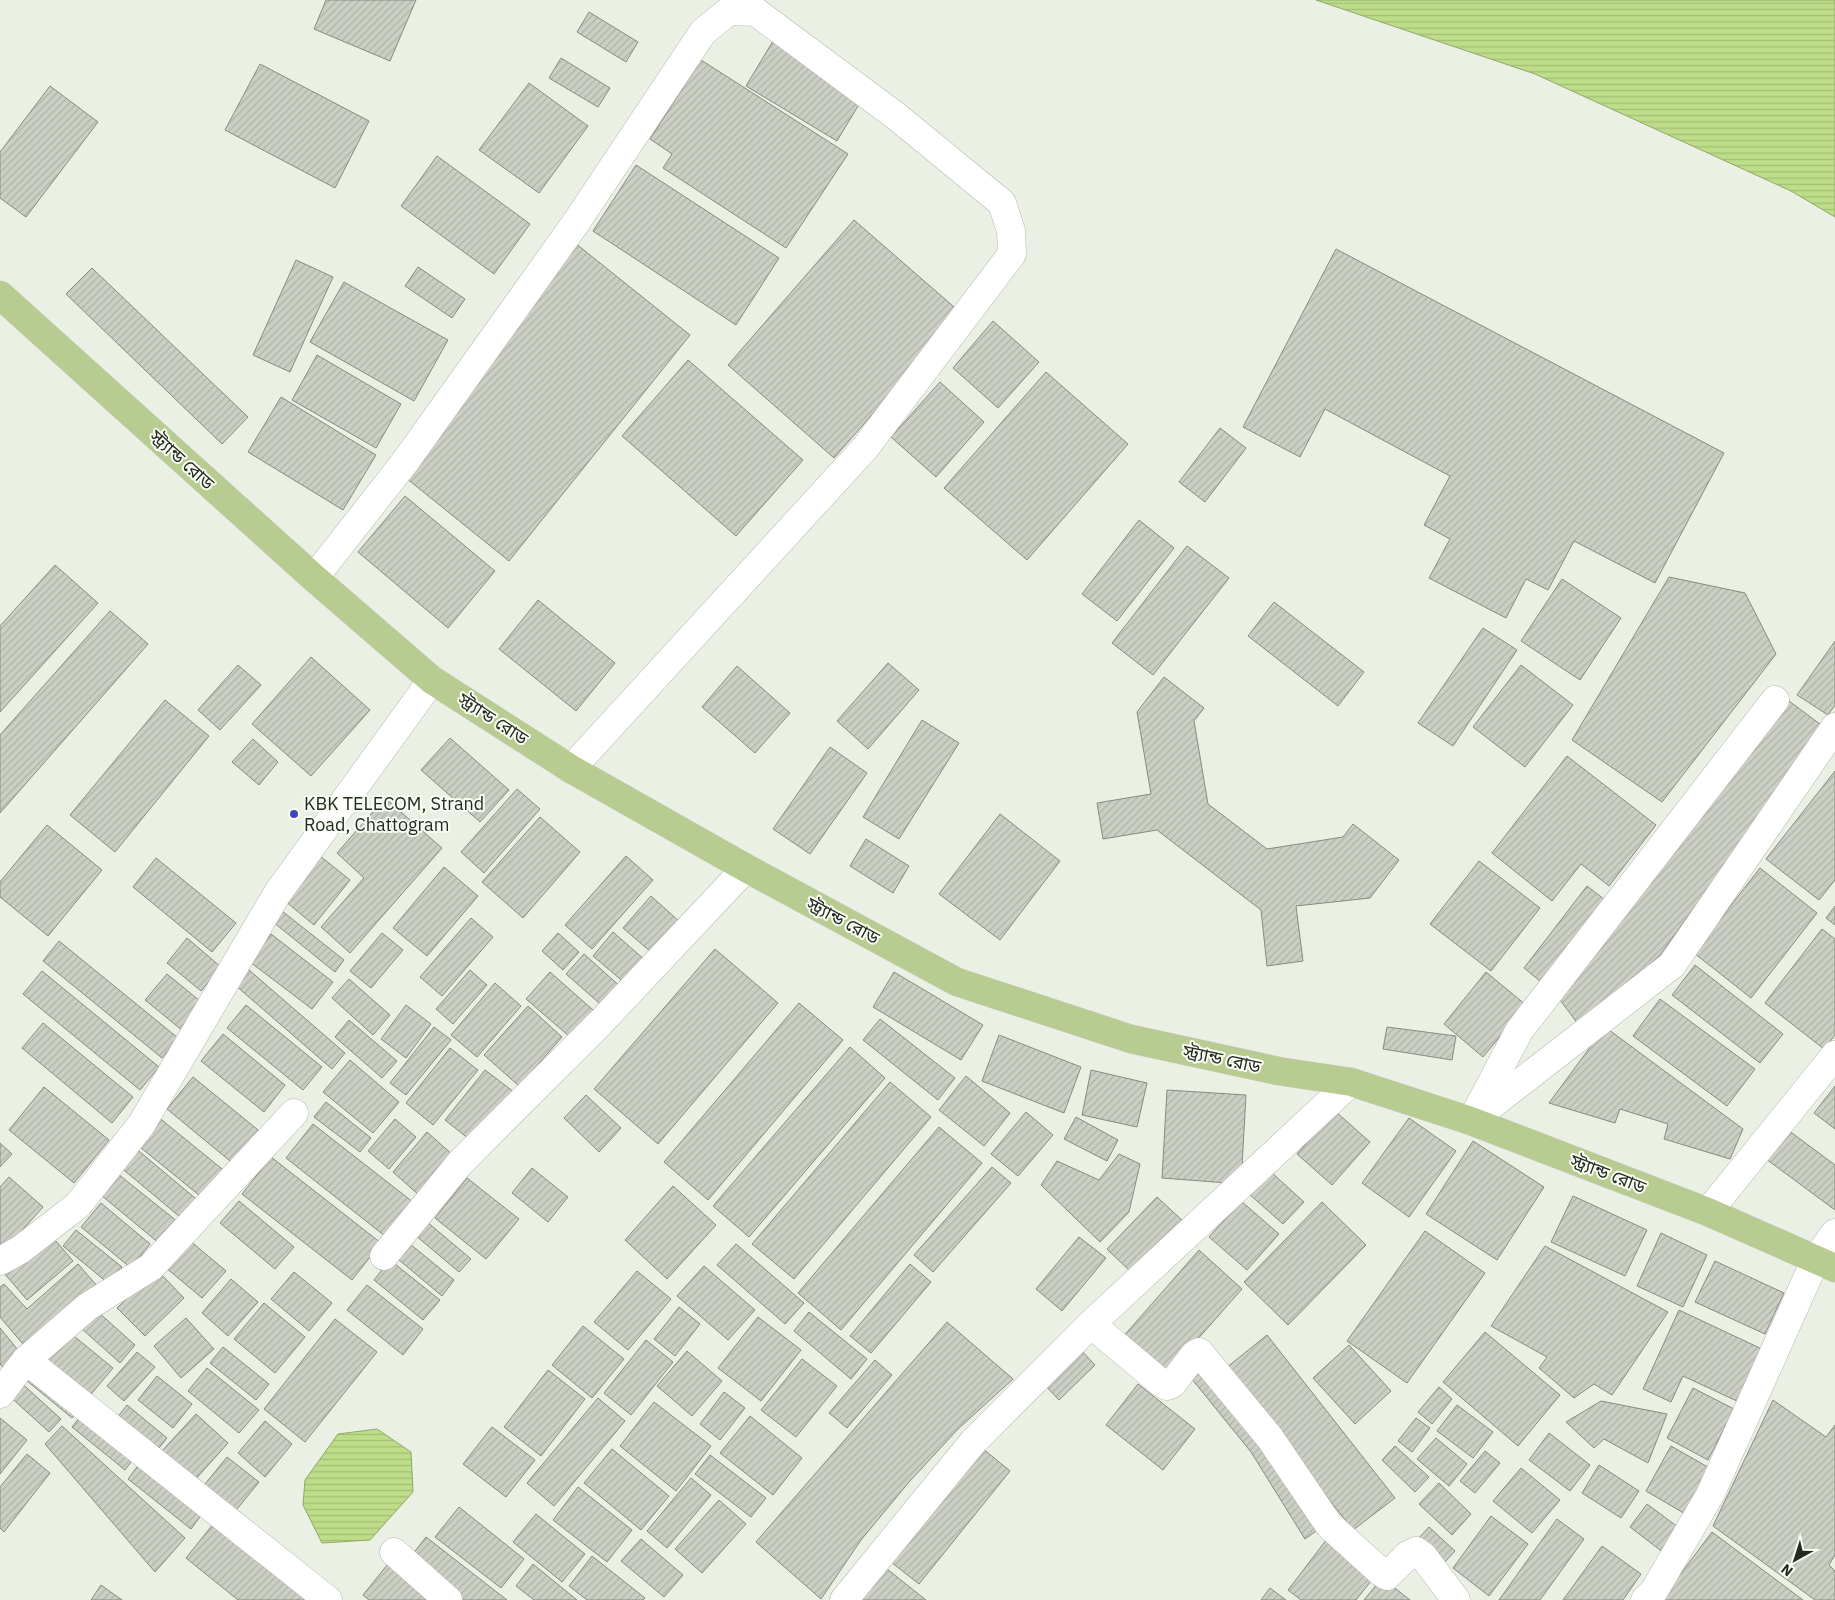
<svg xmlns="http://www.w3.org/2000/svg" width="1835" height="1600" font-family="'IBM Plex Sans','Noto Sans Bengali',sans-serif">
  <defs>
    <pattern id="water-rules" width="6" height="5" patternUnits="userSpaceOnUse" patternTransform="scale(1.25)"><rect width="6" height="5" fill="#bedd89"/><path d="M0 2.5h6" fill="none" stroke="#a3be76"/></pattern>
    <pattern id="building-hatch" width="6" height="6" patternUnits="userSpaceOnUse" patternTransform="scale(1.25)"><rect width="6" height="6" fill="#cbcfc4"/><path d="M-1 1l2-2M0 6l6-6M5 7l2-2" fill="none" stroke="#aeb2a8"/></pattern>
  </defs>
  <rect width="100%" height="100%" fill="#ebf0e5"/>
  <g fill="url(#water-rules)" stroke="#90a76b">
    <path d="M1316 0H1835V217L1791 191 1535 74Z"/>
    <path d="M377 1429 411 1452 413 1492 370 1540 322 1543 303 1505 305 1480 338 1434Z"/>
  </g>
  <g fill="url(#building-hatch)" stroke="#878b81">
    <path d="M326 0H416L390 61 314 29Z"/>
    <path d="M589 12 638 42 626 62 577 32Z"/>
    <path d="M773 41 864 96 837 141 746 86Z"/>
    <path d="M561 58 610 88 598 107 549 78Z"/>
    <path d="M701 60 848 154 786 248 663 168 672 154 650 139Z"/>
    <path d="M260 64 369 121 335 188 225 130Z"/>
    <path d="M529 83 588 126 539 193 479 150Z"/>
    <path d="M50 86 98 122 26 217 0 198V152Z"/>
    <path d="M437 156 530 224 494 274 401 206Z"/>
    <path d="M636 165 779 258 736 325 593 231Z"/>
    <path d="M854 220 961 313 834 458 728 365Z"/>
    <path d="M575 243 690 335 509 561 406 478Z"/>
    <path d="M1336 249 1724 453 1655 583 1574 541 1548 590 1526 579 1506 618 1429 578 1450 539 1424 525 1450 476 1325 409 1300 457 1243 427Z"/>
    <path d="M296 260 333 277 290 372 253 355Z"/>
    <path d="M418 267 465 299 452 318 405 286Z"/>
    <path d="M92 268 248 417 222 444 66 294Z"/>
    <path d="M344 282 448 340 414 401 310 342Z"/>
    <path d="M993 321 1039 362 998 408 953 368Z"/>
    <path d="M317 355 401 404 376 448 292 400Z"/>
    <path d="M688 360 803 460 736 536 622 436Z"/>
    <path d="M1046 372 1128 444 1027 560 944 488Z"/>
    <path d="M940 382 984 422 936 477 891 437Z"/>
    <path d="M281 397 376 455 343 510 248 452Z"/>
    <path d="M1220 428 1246 448 1205 502 1179 482Z"/>
    <path d="M405 496 495 571 448 628 358 552Z"/>
    <path d="M1139 520 1174 548 1117 621 1082 594Z"/>
    <path d="M1187 546 1229 578 1153 675 1112 643Z"/>
    <path d="M55 565 98 603 0 712V626Z"/>
    <path d="M1669 577 1745 593 1776 654 1662 802 1572 740Z"/>
    <path d="M1562 579 1621 618 1580 680 1521 641Z"/>
    <path d="M538 600 615 663 576 711 499 649Z"/>
    <path d="M1274 602 1364 672 1338 706 1248 636Z"/>
    <path d="M110 611 148 644 0 813V735Z"/>
    <path d="M1483 628 1517 650 1453 746 1418 723Z"/>
    <path d="M1835 641V705L1828 715 1797 695Z"/>
    <path d="M311 657 370 710 311 776 252 724Z"/>
    <path d="M888 663 919 690 868 749 837 721Z"/>
    <path d="M238 665 261 685 220 730 198 710Z"/>
    <path d="M1521 665 1573 705 1525 767 1473 727Z"/>
    <path d="M737 666 790 713 755 753 702 707Z"/>
    <path d="M1164 677 1204 708 1194 721 1208 804 1267 849 1343 837 1353 824 1399 860 1370 898 1296 906 1303 961 1267 966 1261 910 1157 830 1103 839 1097 803 1151 794 1137 712Z"/>
    <path d="M1785 698 1824 727 1660 955 1581 1028 1560 1000Z"/>
    <path d="M165 700 209 736 115 852 70 815Z"/>
    <path d="M922 720 959 743 899 839 863 817Z"/>
    <path d="M450 738 509 790 480 822 421 770Z"/>
    <path d="M253 739 278 762 259 785 232 762Z"/>
    <path d="M830 747 867 773 810 854 773 829Z"/>
    <path d="M1567 756 1656 825 1609 886 1581 864 1552 901 1492 853Z"/>
    <path d="M1835 771V880L1819 900 1766 859Z"/>
    <path d="M517 789 540 809 484 873 461 852Z"/>
    <path d="M385 798 442 848 350 953 321 927 364 878 337 853Z"/>
    <path d="M1000 814 1060 861 1000 940 939 894Z"/>
    <path d="M540 817 580 852 523 918 482 882Z"/>
    <path d="M47 825 102 870 48 936 0 897V882Z"/>
    <path d="M866 839 909 866 893 893 850 866Z"/>
    <path d="M320 856 350 880 314 925 285 901Z"/>
    <path d="M626 856 653 880 592 949 565 925Z"/>
    <path d="M156 858 236 923 212 952 133 887Z"/>
    <path d="M1479 861 1540 908 1491 971 1430 924Z"/>
    <path d="M444 867 478 896 427 956 393 928Z"/>
    <path d="M1760 868 1817 913 1751 998 1694 953Z"/>
    <path d="M1587 886 1609 903 1546 986 1524 968Z"/>
    <path d="M651 896 680 922 652 953 623 928Z"/>
    <path d="M1835 906V925L1826 918Z"/>
    <path d="M282 911 344 960 335 972 273 922Z"/>
    <path d="M471 918 493 937 442 996 420 977Z"/>
    <path d="M1822 929 1835 939V1035L1824 1049 1765 1003Z"/>
    <path d="M613 932 646 961 626 984 593 956Z"/>
    <path d="M382 933 403 950 371 988 350 971Z"/>
    <path d="M558 933 579 952 563 970 542 951Z"/>
    <path d="M271 934 333 982 312 1009 250 962Z"/>
    <path d="M187 938 221 967 201 991 167 963Z"/>
    <path d="M59 941 178 1038 162 1058 43 961Z"/>
    <path d="M715 949 778 1003 658 1144 594 1089Z"/>
    <path d="M584 954 623 989 606 1009 566 974Z"/>
    <path d="M1695 965 1783 1034 1760 1063 1672 995Z"/>
    <path d="M249 970 345 1053 332 1069 235 985Z"/>
    <path d="M470 970 487 985 453 1024 436 1009Z"/>
    <path d="M42 971 159 1067 140 1090 23 994Z"/>
    <path d="M550 972 593 1010 570 1037 526 999Z"/>
    <path d="M894 972 983 1025 961 1060 873 1007Z"/>
    <path d="M1486 972 1526 1005 1483 1057 1444 1024Z"/>
    <path d="M167 974 205 1005 183 1031 145 1000Z"/>
    <path d="M349 979 390 1015 373 1035 332 998Z"/>
    <path d="M495 983 521 1006 477 1057 451 1035Z"/>
    <path d="M1660 999 1755 1069 1727 1106 1633 1036Z"/>
    <path d="M799 1003 843 1040 708 1200 664 1162Z"/>
    <path d="M246 1005 322 1067 303 1090 227 1028Z"/>
    <path d="M406 1005 431 1024 406 1058 381 1039Z"/>
    <path d="M528 1006 562 1037 519 1086 484 1055Z"/>
    <path d="M880 1019 955 1078 938 1100 863 1040Z"/>
    <path d="M349 1020 397 1061 382 1078 335 1037Z"/>
    <path d="M43 1023 133 1097 112 1123 22 1048Z"/>
    <path d="M434 1027 451 1040 406 1095 390 1083Z"/>
    <path d="M1387 1027 1456 1036 1452 1060 1383 1049Z"/>
    <path d="M1605 1027 1743 1129 1730 1159 1664 1139 1668 1124 1620 1109 1615 1123 1549 1103Z"/>
    <path d="M223 1034 285 1085 264 1112 201 1061Z"/>
    <path d="M999 1035 1081 1067 1064 1113 982 1081Z"/>
    <path d="M850 1047 885 1078 749 1237 713 1206Z"/>
    <path d="M450 1048 478 1070 433 1125 406 1103Z"/>
    <path d="M350 1060 399 1102 373 1133 323 1092Z"/>
    <path d="M485 1070 514 1092 474 1143 445 1120Z"/>
    <path d="M1091 1070 1147 1083 1137 1127 1082 1115Z"/>
    <path d="M966 1076 1010 1113 984 1146 939 1110Z"/>
    <path d="M193 1077 263 1134 236 1166 167 1109Z"/>
    <path d="M890 1082 931 1117 794 1279 752 1244Z"/>
    <path d="M1835 1086V1129L1814 1113Z"/>
    <path d="M44 1087 109 1140 74 1183 9 1130Z"/>
    <path d="M1167 1090 1246 1095 1241 1184 1162 1178Z"/>
    <path d="M586 1095 621 1128 599 1152 564 1118Z"/>
    <path d="M326 1102 371 1138 360 1152 314 1117Z"/>
    <path d="M1335 1111 1370 1142 1332 1185 1297 1154Z"/>
    <path d="M1026 1112 1053 1135 1018 1176 991 1154Z"/>
    <path d="M157 1116 227 1173 205 1200 135 1143Z"/>
    <path d="M1076 1117 1118 1140 1107 1161 1064 1139Z"/>
    <path d="M1409 1118 1456 1151 1409 1217 1362 1183Z"/>
    <path d="M395 1119 416 1137 389 1169 368 1151Z"/>
    <path d="M313 1124 418 1206 390 1240 286 1158Z"/>
    <path d="M939 1127 982 1163 841 1330 798 1293Z"/>
    <path d="M1788 1130 1835 1165V1210L1766 1159Z"/>
    <path d="M427 1132 454 1156 420 1196 393 1172Z"/>
    <path d="M1473 1141 1544 1187 1497 1260 1426 1214Z"/>
    <path d="M0 1143 12 1154 0 1167Z"/>
    <path d="M134 1147 201 1203 186 1222 119 1166Z"/>
    <path d="M1119 1154 1140 1164 1129 1212 1100 1242 1041 1185 1057 1161 1099 1180Z"/>
    <path d="M271 1157 381 1243 352 1280 242 1194Z"/>
    <path d="M992 1167 1011 1183 933 1272 914 1255Z"/>
    <path d="M532 1168 568 1197 548 1222 512 1193Z"/>
    <path d="M1270 1171 1304 1202 1283 1224 1249 1194Z"/>
    <path d="M118 1174 178 1222 160 1244 101 1195Z"/>
    <path d="M9 1177 43 1207 0 1255V1187Z"/>
    <path d="M467 1178 519 1219 486 1259 435 1218Z"/>
    <path d="M673 1186 716 1225 667 1279 625 1240Z"/>
    <path d="M1573 1196 1647 1230 1625 1276 1551 1242Z"/>
    <path d="M1157 1197 1184 1222 1134 1275 1107 1249Z"/>
    <path d="M239 1201 294 1247 275 1269 220 1223Z"/>
    <path d="M1241 1201 1279 1234 1247 1270 1209 1237Z"/>
    <path d="M1322 1202 1366 1245 1288 1325 1244 1282Z"/>
    <path d="M101 1203 150 1244 131 1268 81 1227Z"/>
    <path d="M426 1221 471 1259 459 1272 415 1235Z"/>
    <path d="M76 1230 122 1267 108 1283 63 1246Z"/>
    <path d="M1425 1231 1485 1273 1407 1383 1347 1341Z"/>
    <path d="M1661 1233 1707 1255 1683 1307 1637 1286Z"/>
    <path d="M50 1234 73 1261 27 1300 4 1273Z"/>
    <path d="M1079 1237 1106 1258 1062 1311 1036 1289Z"/>
    <path d="M404 1239 454 1280 442 1296 392 1254Z"/>
    <path d="M189 1240 226 1271 202 1298 165 1267Z"/>
    <path d="M736 1244 804 1303 785 1324 717 1265Z"/>
    <path d="M1545 1246 1668 1312 1612 1395 1594 1384 1574 1398 1539 1368 1547 1357 1491 1326Z"/>
    <path d="M1199 1250 1242 1289 1165 1376 1122 1338Z"/>
    <path d="M390 1260 440 1300 423 1320 374 1280Z"/>
    <path d="M1715 1261 1784 1293 1765 1334 1695 1302Z"/>
    <path d="M78 1264 99 1288 28 1350 0 1317V1287L4 1284 27 1309Z"/>
    <path d="M910 1264 931 1282 871 1353 850 1336Z"/>
    <path d="M704 1266 755 1310 728 1340 677 1296Z"/>
    <path d="M157 1270 184 1298 145 1336 117 1308Z"/>
    <path d="M637 1271 671 1299 628 1350 594 1322Z"/>
    <path d="M294 1272 332 1303 309 1331 271 1299Z"/>
    <path d="M231 1279 258 1302 228 1336 202 1313Z"/>
    <path d="M367 1285 423 1329 403 1355 347 1310Z"/>
    <path d="M264 1303 305 1337 275 1373 234 1339Z"/>
    <path d="M679 1307 700 1324 675 1356 654 1339Z"/>
    <path d="M1679 1310 1764 1350 1739 1402 1683 1376 1671 1402 1643 1389Z"/>
    <path d="M97 1311 135 1345 120 1363 81 1328Z"/>
    <path d="M809 1312 867 1359 851 1379 794 1331Z"/>
    <path d="M758 1317 801 1350 761 1401 718 1368Z"/>
    <path d="M186 1318 214 1349 181 1378 154 1346Z"/>
    <path d="M335 1319 377 1352 305 1442 264 1409Z"/>
    <path d="M947 1322 1013 1379 958 1429 909 1482 861 1540 821 1599 756 1542Z"/>
    <path d="M583 1326 624 1359 592 1398 552 1365Z"/>
    <path d="M0 1328 22 1355 5 1370 0 1364Z"/>
    <path d="M69 1332 113 1368 87 1399 44 1364Z"/>
    <path d="M1485 1332 1560 1395 1518 1446 1443 1382Z"/>
    <path d="M1267 1335 1395 1498 1353 1530 1226 1368Z"/>
    <path d="M646 1340 673 1362 631 1415 604 1393Z"/>
    <path d="M1349 1345 1391 1391 1355 1424 1313 1378Z"/>
    <path d="M223 1347 269 1384 256 1400 210 1363Z"/>
    <path d="M1079 1348 1095 1365 1059 1400 1043 1383Z"/>
    <path d="M687 1351 722 1381 692 1416 657 1386Z"/>
    <path d="M137 1352 155 1367 124 1401 107 1386Z"/>
    <path d="M802 1359 837 1386 796 1437 761 1410Z"/>
    <path d="M875 1360 892 1375 847 1428 829 1413Z"/>
    <path d="M1204 1361 1322 1527 1305 1539 1251 1452 1187 1373Z"/>
    <path d="M207 1368 259 1410 239 1433 188 1391Z"/>
    <path d="M35 1370 80 1409 72 1418 26 1380Z"/>
    <path d="M548 1370 585 1399 541 1456 504 1427Z"/>
    <path d="M157 1376 192 1404 173 1428 138 1400Z"/>
    <path d="M18 1380 61 1419 49 1432 6 1393Z"/>
    <path d="M1138 1384 1195 1429 1163 1470 1106 1425Z"/>
    <path d="M1439 1387 1452 1399 1432 1424 1418 1412Z"/>
    <path d="M1693 1388 1734 1409 1708 1460 1667 1438Z"/>
    <path d="M724 1392 745 1408 720 1440 700 1424Z"/>
    <path d="M598 1398 625 1421 554 1506 527 1483Z"/>
    <path d="M1773 1400 1826 1437 1835 1425V1555L1829 1565 1835 1571V1600H1815L1713 1526Z"/>
    <path d="M1601 1401 1667 1414 1648 1463 1604 1439 1594 1448 1566 1422Z"/>
    <path d="M654 1402 711 1446 676 1491 620 1446Z"/>
    <path d="M127 1405 167 1438 156 1452 116 1419Z"/>
    <path d="M1457 1405 1493 1432 1473 1458 1437 1431Z"/>
    <path d="M84 1412 137 1454 125 1470 72 1427Z"/>
    <path d="M196 1414 228 1443 194 1481 161 1452Z"/>
    <path d="M750 1416 802 1458 773 1495 720 1453Z"/>
    <path d="M0 1418 27 1440 0 1474Z"/>
    <path d="M1416 1418 1430 1428 1412 1452 1398 1441Z"/>
    <path d="M265 1421 292 1444 265 1477 238 1453Z"/>
    <path d="M62 1426 185 1538 155 1572 45 1444Z"/>
    <path d="M492 1427 535 1460 506 1497 463 1464Z"/>
    <path d="M1549 1433 1590 1465 1570 1491 1529 1460Z"/>
    <path d="M1436 1438 1467 1464 1449 1486 1417 1459Z"/>
    <path d="M1395 1446 1429 1477 1415 1492 1382 1460Z"/>
    <path d="M1671 1446 1713 1470 1687 1515 1646 1491Z"/>
    <path d="M982 1448 1010 1471 919 1584 891 1562Z"/>
    <path d="M612 1449 669 1496 641 1530 584 1483Z"/>
    <path d="M1485 1451 1500 1463 1475 1493 1460 1481Z"/>
    <path d="M27 1454 50 1473 4 1532 0 1528V1487Z"/>
    <path d="M710 1455 766 1498 751 1517 695 1474Z"/>
    <path d="M227 1457 259 1482 233 1514 201 1489Z"/>
    <path d="M143 1459 206 1509 191 1529 128 1479Z"/>
    <path d="M1599 1465 1639 1491 1621 1518 1582 1493Z"/>
    <path d="M1521 1468 1560 1500 1532 1533 1493 1501Z"/>
    <path d="M691 1478 711 1495 667 1548 647 1531Z"/>
    <path d="M1439 1483 1471 1514 1452 1535 1419 1504Z"/>
    <path d="M578 1487 632 1530 607 1562 553 1520Z"/>
    <path d="M719 1500 746 1524 702 1573 675 1549Z"/>
    <path d="M1647 1504 1682 1530 1664 1553 1630 1527Z"/>
    <path d="M459 1507 524 1559 501 1588 435 1537Z"/>
    <path d="M536 1514 585 1554 562 1582 513 1542Z"/>
    <path d="M1491 1516 1528 1544 1489 1596 1453 1568Z"/>
    <path d="M218 1518 319 1600H238L186 1558Z"/>
    <path d="M1557 1519 1584 1539 1540 1600H1499Z"/>
    <path d="M1429 1527 1455 1551 1443 1564 1417 1540Z"/>
    <path d="M1712 1532 1803 1600H1661Z"/>
    <path d="M426 1537 507 1600H462L409 1559Z"/>
    <path d="M641 1539 683 1575 664 1597 621 1561Z"/>
    <path d="M1327 1539 1375 1576 1356 1600H1301L1288 1590Z"/>
    <path d="M1602 1546 1641 1574 1623 1600H1563Z"/>
    <path d="M592 1556 645 1598 643 1600H587L569 1586Z"/>
    <path d="M392 1559 442 1600H369L363 1595Z"/>
    <path d="M533 1564 577 1600H534L516 1586Z"/>
    <path d="M882 1565 926 1600H856Z"/>
    <path d="M1382 1578 1410 1600H1364Z"/>
    <path d="M101 1585 122 1600H91Z"/>
    <path d="M1270 1588 1286 1600H1261Z"/>
  </g>
  <g fill="none" stroke-linecap="round" stroke-linejoin="round">
    <defs>
      <g id="minor">
        <path d="M314 578 405 462 575 224 703 32 729 11 756 12 896 116 1002 203 1011 231 1012 254 865 448 571 769"/>
        <path d="M1475 1114 1519 1031 1775 700"/>
        <path d="M1471 1121 1672 965 1835 727"/>
        <path d="M1708 1212 1835 1055"/>
        <path d="M384 1256 460 1163 602 1021 746 868"/>
        <path d="M0 1261 20 1250 78 1205 141 1125 277 894 432 680"/>
        <path d="M1091 1324 1160 1382 1167 1386 1172 1384 1194 1355 1199 1352 1270 1438 1329 1525 1382 1573 1387 1576 1408 1555 1416 1551 1423 1556 1456 1600"/>
        <path d="M26 1360 328 1600"/>
        <path d="M0 1394 26 1360 87 1307 151 1267 294 1113"/>
        <path d="M394 1552 448 1600"/>
        <path d="M844 1600 973 1442 1091 1324 1351 1082"/>
        <path d="M1645 1600 1654 1591 1710 1495 1815 1261 1835 1233"/>
      </g>
      <path id="major" d="M0 295 314 578 432 680 571 769 746 868 957 982 1131 1039 1278 1071 1351 1082 1471 1121 1708 1212 1835 1268"/>
    </defs>
    <use href="#minor" stroke="#b5b9af" stroke-width="29"/>
    <use href="#major" stroke="#cfd0cf" stroke-width="29"/>
    <use href="#minor" stroke="#fff" stroke-width="28"/>
    <use href="#major" stroke="#b8cb91" stroke-width="28"/>
  </g>
  <circle fill="#4145ba" stroke="#f8fdf2" stroke-width="2" cx="294" cy="814" r="5"/>
  <g text-anchor="middle" stroke-width="4" stroke-linejoin="round" paint-order="stroke">
    <g font-size="18" fill="#262824" stroke="#f8fdf2">
      <text transform="translate(182 460) rotate(42)" y="6">স্ট্র্যান্ড রোড</text>
      <text transform="translate(493 719) rotate(33)" y="6">স্ট্র্যান্ড রোড</text>
      <text transform="translate(843 921) rotate(28)" y="6">স্ট্র্যান্ড রোড</text>
      <text transform="translate(1222 1059) rotate(12)" y="6">স্ট্র্যান্ড রোড</text>
      <text transform="translate(1608 1174) rotate(21)" y="6">স্ট্র্যান্ড রোড</text>
    </g>
    <g font-size="18" fill="#262824" stroke="#f8fdf2" text-anchor="start">
      <text x="304" y="810">KBK TELECOM, Strand<tspan x="304" dy="21">Road, Chattogram</tspan></text>
    </g>
  </g>
  <g transform="translate(1795 1560) rotate(219)" stroke="#f8fdf2" stroke-width="4" paint-order="stroke">
  <path d="M0-4L9 19L0 12L-9 19Z" fill="#262824"/>
  <text y="-8" font-size="14" font-weight="bold" text-anchor="middle" fill="#262824">N</text>
  </g>
</svg>
